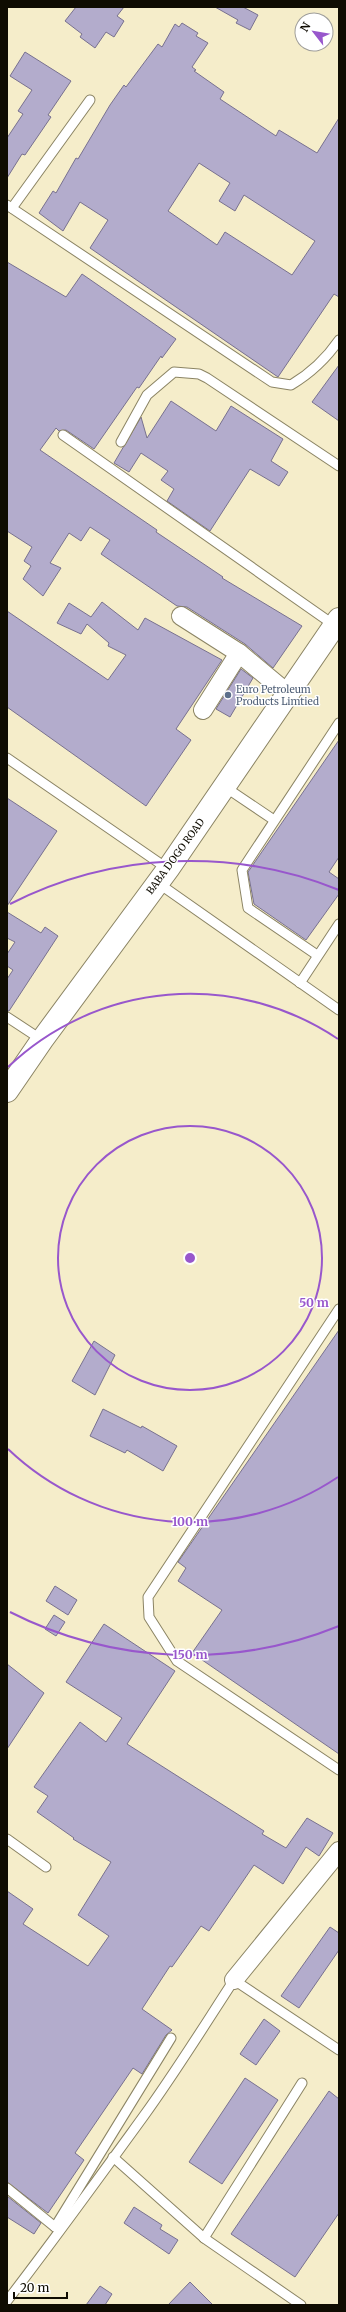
<svg xmlns="http://www.w3.org/2000/svg" width="346" height="2312" font-family="Merriweather,serif">
  <rect width="100%" height="100%" fill="#f5edca"/>
  <g fill="#b3accc" stroke="#78718f" fill-rule="evenodd">
    <path d="M76 7H124L117 16 124 21 114 37 106 32 95 48 80 37 82 34 65 21Z"/>
    <path d="M215 7H243L258 15 250 30 236 23 238 20Z"/>
    <path d="M182 23 198 33 196 36 208 43 192 67 196 70 194 71 224 92 220 99 276 136 279 130 317 153 339 118V297L334 294 278 377 90 248 108 220 80 202 63 231 39 213 53 191 56 193 76 158 78 159 110 105 124 85 126 87 158 44 162 47 175 24 179 27ZM199 163 230 183 219 201 235 211 244 195 315 241 292 275 225 232 217 245 168 211Z"/>
    <path d="M25 52 71 81 48 115 51 117 25 155 22 154 7 178V138L23 114 18 111 32 90 10 76Z"/>
    <path d="M7 262 66 297 82 274 176 339 162 358 161 356 139 388 137 387 94 449 66 430 59 431 56 428 40 450 157 530 156 532 223 577 222 578 302 626 273 668 245 644 187 607 177 606 101 554 110 540 90 527 81 541 69 533 50 563 61 568 43 596 23 579 31 566 24 561 32 547 7 531Z"/>
    <path d="M339 365V421L312 402Z"/>
    <path d="M171 401 216 431 231 406 283 439 271 461 288 472 279 486 250 469 210 531 167 501 174 489 161 480 168 471 141 453 129 472 114 463 141 417 147 438Z"/>
    <path d="M102 602 138 630 145 618 222 660 176 729 191 740 146 806 7 707V611L108 680 126 655 108 646 109 643 87 624 81 634 57 623 69 603 91 617Z"/>
    <path d="M241 669 253 678 230 717 216 709Z"/>
    <path d="M339 740V857L329 872 339 879V894L306 940 254 904 248 872Z"/>
    <path d="M7 798 57 831 7 906Z"/>
    <path d="M7 912 41 933 45 927 58 936 9 1011H7V979L13 970 7 966V954L15 942 7 938Z"/>
    <path d="M339 1330V1754L192 1653 222 1610 178 1581 186 1568 178 1562Z"/>
    <path d="M94 1341 115 1355 95 1395 72 1381Z"/>
    <path d="M103 1409 141 1428 142 1426 177 1446 163 1471 127 1450 125 1453 90 1436Z"/>
    <path d="M55 1586 77 1600 68 1615 46 1601Z"/>
    <path d="M54 1615 65 1622 56 1636 45 1629Z"/>
    <path d="M104 1624 175 1671 127 1744 264 1831 262 1834 286 1848 307 1818 333 1833 319 1856 306 1847 283 1884 254 1865 209 1931 201 1926 172 1967 170 1966 142 2009 172 2030 166 2035 142 2074 133 2068 75 2153 84 2160 48 2213 7 2182V1891L33 1909 23 1924 88 1966 109 1936 78 1915 111 1862 73 1839 74 1838 37 1812 48 1796 34 1787 80 1722 106 1742 122 1718 66 1682Z"/>
    <path d="M7 1664 44 1693 7 1749Z"/>
    <path d="M330 1927 339 1933V1950L299 2008 281 1996Z"/>
    <path d="M264 2019 280 2031 256 2065 240 2054Z"/>
    <path d="M245 2078 278 2100 222 2184 189 2162Z"/>
    <path d="M329 2091 339 2099V2213L295 2277 231 2234Z"/>
    <path d="M7 2196 41 2223 34 2234 7 2217Z"/>
    <path d="M134 2207 162 2225 160 2229 178 2240 169 2254 124 2223Z"/>
    <path d="M190 2282 213 2305H168Z"/>
    <path d="M100 2286 112 2294 105 2305H86Z"/>
  </g>
  <g fill="none" stroke-linecap="round" stroke-linejoin="round">
    <defs>
      <g id="service">
        <path d="M7 205 272 382 291 385C311 373 326 359 339 340"/>
        <path d="M12 208 90 100"/>
        <path d="M63 435 334 625"/>
        <path d="M121 442 147 395 174 372 199 374 207 378 339 466"/>
        <path d="M7 758 168 869"/>
        <path d="M225 787 274 820"/>
        <path d="M158 883 339 1010"/>
        <path d="M317 955 248 908 242 870 339 723"/>
        <path d="M300 983 339 924"/>
        <path d="M7 1017 42 1040"/>
        <path d="M339 1309 148 1597 149 1617 177 1661 339 1770"/>
        <path d="M7 1839 46 1867"/>
        <path d="M113 2157 204 2238 301 2305"/>
        <path d="M7 2188 55 2227 59 2225"/>
        <path d="M55 2227 171 2038"/>
        <path d="M204 2238 302 2083"/>
        <path d="M7 2301C54 2240 98 2179 143 2117 175 2073 204 2026 234 1980L339 2050"/>
      </g>
      <g id="minor">
        <path d="M181 616 239 653"/>
        <path d="M203 710 239 653 287 693"/>
        <path d="M234 1980 339 1851"/>
      </g>
      <path id="tertiary" d="M7 1091 42 1040 168 869 339 619"/>
    </defs>
    <use href="#service" stroke="#8b8464" stroke-width="11"/>
    <use href="#minor" stroke="#8b8464" stroke-width="20"/>
    <use href="#tertiary" stroke="#8b8464" stroke-width="24"/>
    <use href="#service" stroke="#fff" stroke-width="9"/>
    <use href="#minor" stroke="#fff" stroke-width="18"/>
    <use href="#tertiary" stroke="#fff" stroke-width="22"/>
  </g>
  <g fill="none" stroke="#9857cc" stroke-width="2">
    <circle cx="190" cy="1258" r="132"/>
    <path d="M338 1477A264 264 0 0 1 8 1449M8 1067A264 264 0 0 1 338 1039"/>
    <path d="M339 1626A397 397 0 0 1 10 1612M10 904A397 397 0 0 1 339 890"/>
  </g>
  <circle fill="#5c6f8a" stroke="#fff" stroke-width="1.5" cx="228" cy="695" r="4"/>
  <g text-anchor="middle" stroke-width="3" stroke-linejoin="round" paint-order="stroke">
    <g font-size="10" fill="#4e5e75" stroke="#fff" text-anchor="start">
      <text x="236" y="693">Euro Petroleum<tspan x="236" dy="12">Products Limtied</tspan></text>
    </g>
    <g font-size="10" fill="#0f0c02" stroke="#fff">
      <text transform="translate(175 856) rotate(-54)" y="4">BABA DOGO ROAD</text>
    </g>
  </g>
  <circle cx="190" cy="1258" r="6" fill="#9857cc" stroke="#fff" stroke-width="2"/>
  <g font-size="12" text-anchor="middle" font-weight="bold" fill="#9857cc" stroke="#fff" stroke-width="3" stroke-linejoin="round" paint-order="stroke">
    <text x="314" y="1307">50 m</text>
    <text x="190" y="1526">100 m</text>
    <text x="190" y="1659">150 m</text>
  </g>
  <rect width="346" height="2312" fill="none" stroke="#0f0c02" stroke-width="16"/>
  <g transform="translate(314 32) rotate(301)"><circle r="19" fill="#ffffff" stroke="#9f9e9a"/>
  <path d="M0-3L7 15L0 10L-7 15Z" fill="#9857cc"/>
  <text y="-6" font-size="11" font-weight="bold" text-anchor="middle" fill="#0f0c02">N</text>
  </g>
  <path d="M14 2292v6h53v-6" fill="none" stroke="#0f0c02" stroke-width="2"/>
  <text x="20" y="2292" font-size="12" fill="#0f0c02" stroke="#ffffff" stroke-width="3" paint-order="stroke">20 m</text>
</svg>
